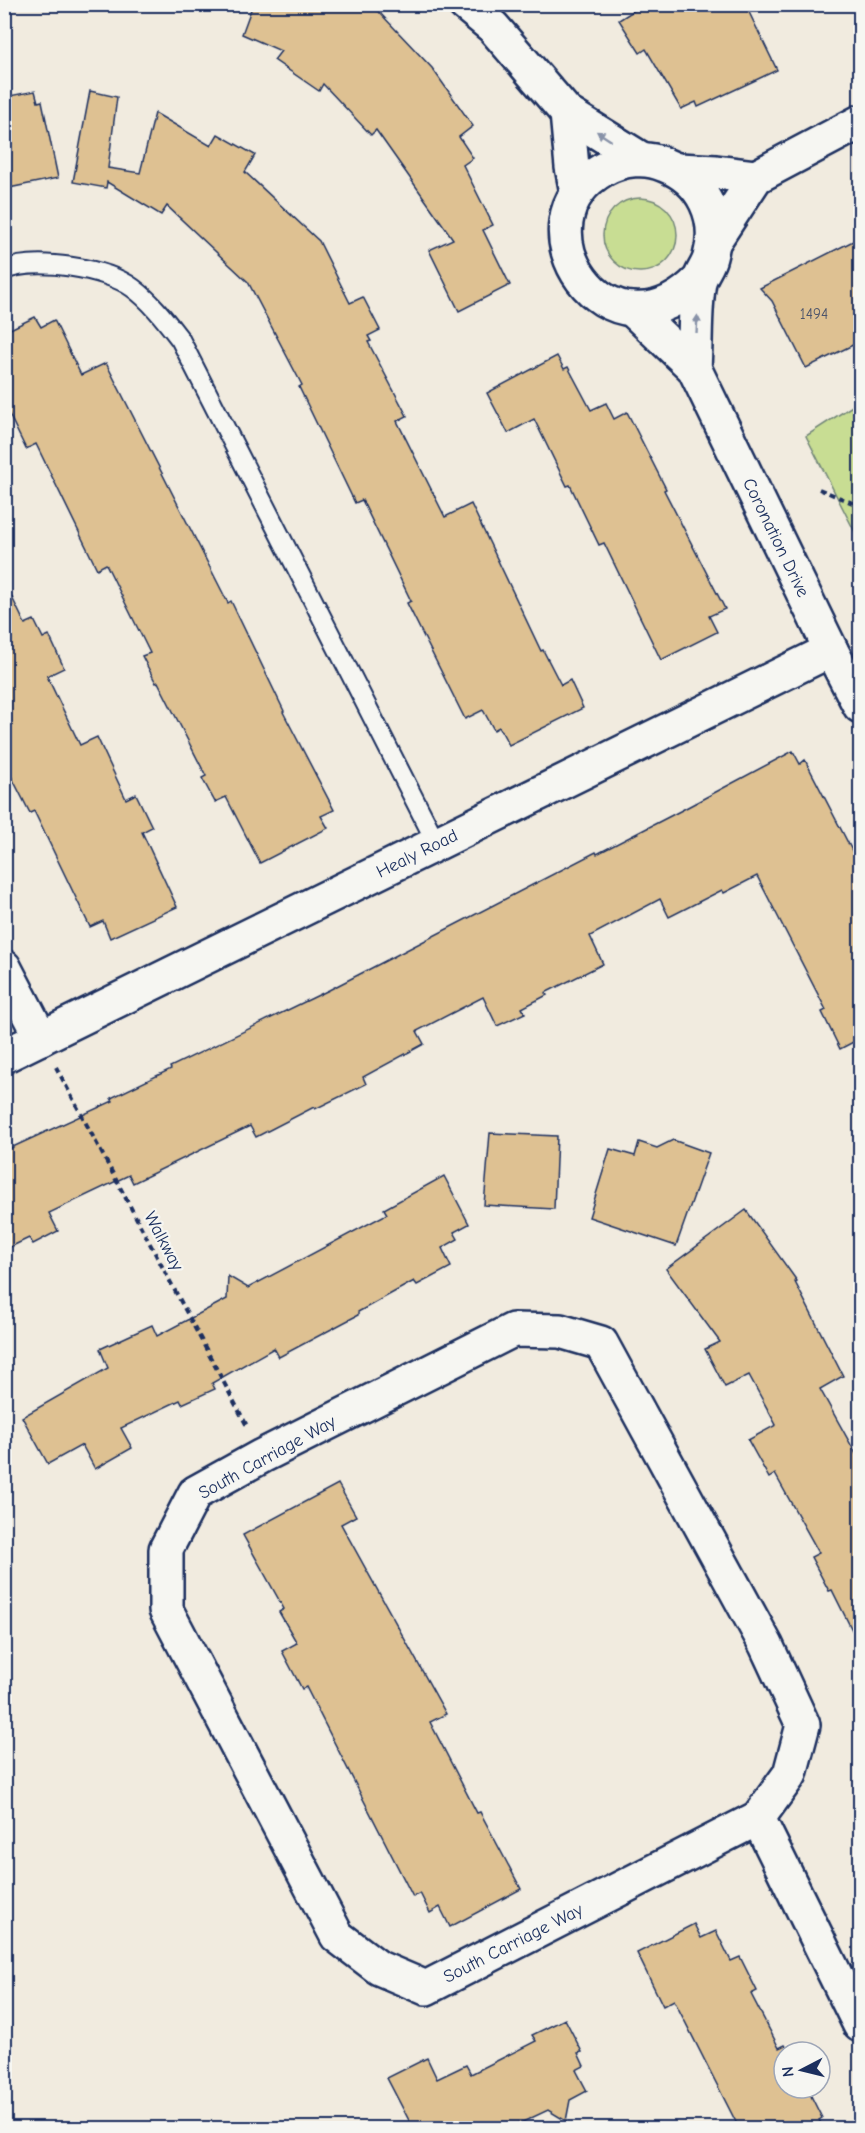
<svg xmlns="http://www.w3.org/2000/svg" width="865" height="2133" font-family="'Comic Neue',sans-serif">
  <rect width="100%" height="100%" fill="#f1ebdf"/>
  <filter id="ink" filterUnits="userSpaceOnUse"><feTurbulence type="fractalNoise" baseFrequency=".0167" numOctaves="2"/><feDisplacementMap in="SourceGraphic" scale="12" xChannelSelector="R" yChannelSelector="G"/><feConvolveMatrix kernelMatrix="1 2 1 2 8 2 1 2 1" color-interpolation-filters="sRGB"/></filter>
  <g filter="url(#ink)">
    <g fill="#c8dd93" stroke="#728678" stroke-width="1.5">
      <circle cx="640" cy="235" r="37"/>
      <path d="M860 401V542L806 436Z"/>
    </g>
    <g fill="#dec192" stroke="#1b2f5e" stroke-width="1.5">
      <path d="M253 4H367L380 13 432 68 473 126 459 137 473 158 463 165 493 225 483 230 510 285 459 311 429 250 453 239 376 130 371 135 323 84 319 91 274 60 281 51 242 34Z"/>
      <path d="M644 4H745L777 70 698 107 696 102 681 109 646 49 640 53 619 20Z"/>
      <path d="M35 91 38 102 42 101 58 178 4 189V97Z"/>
      <path d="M90 91 117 97 108 168 140 173 155 113 211 146 218 134 255 155 245 172 319 241 350 303 363 297 380 330 368 336 371 341 368 342 407 416 397 421 445 517 471 504 541 651 543 650 561 685 570 680 583 708 509 745 499 727 494 730 483 710 465 719 407 603 411 601 362 500 355 503 299 387 302 385 248 282 167 206 161 215 107 182 106 188 73 182Z"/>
      <path d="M861 237V341L806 368 772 301 760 288Z"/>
      <path d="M35 317 41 327 54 320 81 375 106 363 228 603 231 601 284 711 283 712 334 810 321 816 328 828 260 863 226 797 215 802 202 778 206 776 158 682 156 683 142 656 150 653 106 564 97 569 36 444 26 449 4 404V332Z"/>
      <path d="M557 356 564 369 568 367 591 410 606 403 614 419 627 412 666 489 664 490 725 609 709 616 717 632 661 660 604 543 599 545 570 485 567 486 534 419 508 433 487 393Z"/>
      <path d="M4 581 25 624 34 620 43 638 49 635 64 668 47 676 80 745 97 737 126 799 136 794 152 827 142 832 177 907 110 938 103 921 90 927 34 811 30 813 4 762Z"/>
      <path d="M793 751 800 764 805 760 861 868V1038L840 1049 822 1012 826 1010 757 876 724 893 722 890 669 917 660 899 590 936 603 964 545 993 547 995 522 1008 525 1013 497 1026 483 997 417 1031 424 1044 363 1077 366 1084 315 1109 314 1107 256 1137 250 1126 133 1183 129 1175 49 1213 58 1231 33 1244 29 1238 4 1250V1151L113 1101 111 1098 171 1069 170 1067 329 990 596 852 597 854 682 810Z"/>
      <path d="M490 1133 557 1136 554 1209 484 1205Z"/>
      <path d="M673 1140 709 1153 676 1246 589 1217 610 1149 635 1156 639 1142 657 1148Z"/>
      <path d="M444 1176 469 1224 454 1232 458 1239 442 1248 451 1267 417 1285 414 1281 358 1312V1315L279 1357 274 1348 212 1383 215 1389 182 1404 180 1400 121 1428 132 1448 95 1469 82 1445 48 1464 22 1417 108 1368 100 1349 152 1325 157 1336 227 1299 228 1276 248 1288 387 1214 384 1209Z"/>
      <path d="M746 1210 797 1281 795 1282 843 1376 820 1389 861 1463V1648L832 1590 829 1591 811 1557 819 1553 775 1474 769 1478 748 1440 776 1425 749 1375 725 1387 705 1349 720 1342 666 1269Z"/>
      <path d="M338 1484 356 1516 341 1524 446 1714 430 1722 477 1813 480 1812 521 1889 450 1927 440 1907 430 1913 420 1893 413 1897 306 1687 302 1689 282 1651 297 1643 279 1612 284 1609 243 1535Z"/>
      <path d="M694 1924 701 1938 716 1931 731 1961 740 1957 757 1991 751 1994 779 2048 785 2045 789 2052H784V2088H807L822 2118 819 2120 824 2128H739L674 2000 663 2006 637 1953Z"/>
      <path d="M565 2019 582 2052 578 2053 584 2066 576 2070 587 2091 570 2100 566 2121 548 2110 510 2128H413L387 2078 427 2058 437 2079 466 2065 471 2074 536 2041 532 2035Z"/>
    </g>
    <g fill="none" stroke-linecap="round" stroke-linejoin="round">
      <defs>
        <path id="lane" d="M4 270C36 257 106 268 133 288 152 302 166 321 180 339L437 844"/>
        <g id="street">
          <path d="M4 967 41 1038"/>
          <path id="s1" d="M4 1056 831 650"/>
          <path d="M513 1330 560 1331 601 1343 766 1645 803 1725 790 1774 758 1818 426 1988 379 1968 337 1936 166 1610V1549L195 1493 262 1456Z"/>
          <path d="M758 1818 860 2025"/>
        </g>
        <g id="secondary">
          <path d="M465 4 493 27 567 113 641 159"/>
          <path d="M567 113 572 167 577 193"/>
          <path d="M679 170 716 172 756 177"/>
          <path d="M714 241 756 177 860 122"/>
          <path id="s2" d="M632 309 694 368 831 650 860 706"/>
          <path d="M694 368C696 341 694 309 699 282 701 273 708 266 710 257 721 218 703 180 665 165 646 156 622 159 604 169 509 223 608 372 699 280"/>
        </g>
      </defs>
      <use href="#lane" stroke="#1b2f5e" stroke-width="22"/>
      <use href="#street" stroke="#1b2f5e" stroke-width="38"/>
      <use href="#secondary" stroke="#1b2f5e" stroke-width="38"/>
      <g stroke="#1b2f5e" stroke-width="4" stroke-dasharray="6 4.5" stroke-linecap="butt">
        <path d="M819 489 860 506"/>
        <path d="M56 1067 247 1426"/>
      </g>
      <use href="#lane" stroke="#f6f6f2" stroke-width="18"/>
      <use href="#street" stroke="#f6f6f2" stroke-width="33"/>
      <use href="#secondary" stroke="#f6f6f2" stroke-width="33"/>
    </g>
    <defs><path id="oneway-solid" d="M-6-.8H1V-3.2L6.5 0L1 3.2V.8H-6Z" transform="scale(1.5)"/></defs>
    <g fill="#8892a8">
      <use href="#oneway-solid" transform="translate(604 136) rotate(-147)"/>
      <use href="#oneway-solid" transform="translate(697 324) rotate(-87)"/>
    </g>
  </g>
  <g text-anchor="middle" stroke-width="4.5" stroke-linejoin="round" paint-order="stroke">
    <g font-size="15" fill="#4c546b">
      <text x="814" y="319">1494</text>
    </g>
    <g font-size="18" fill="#1b2f5e" stroke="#f6f6f2">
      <text dy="6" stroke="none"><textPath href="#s2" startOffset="274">Coronation Drive</textPath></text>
      <text dy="6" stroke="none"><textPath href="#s1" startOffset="460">Healy Road</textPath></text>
      <text transform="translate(164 1241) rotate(62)" y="6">Walkway</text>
      <text transform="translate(267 1457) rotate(-29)" y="6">South Carriage Way</text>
      <text transform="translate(513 1943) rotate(-27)" y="6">South Carriage Way</text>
    </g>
  </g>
  <rect width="865" height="2133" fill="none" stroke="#f6f6f2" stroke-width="24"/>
  <rect x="12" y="12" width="841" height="2109" fill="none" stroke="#1b2f5e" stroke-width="2" filter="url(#ink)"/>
  <g transform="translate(802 2070) rotate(263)"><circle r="28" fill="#f6f6f2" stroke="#9ea6b7" stroke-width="1.5"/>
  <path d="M0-4.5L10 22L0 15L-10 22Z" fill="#1b2f5e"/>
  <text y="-9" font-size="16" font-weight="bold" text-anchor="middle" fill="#1b2f5e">N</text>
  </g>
</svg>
